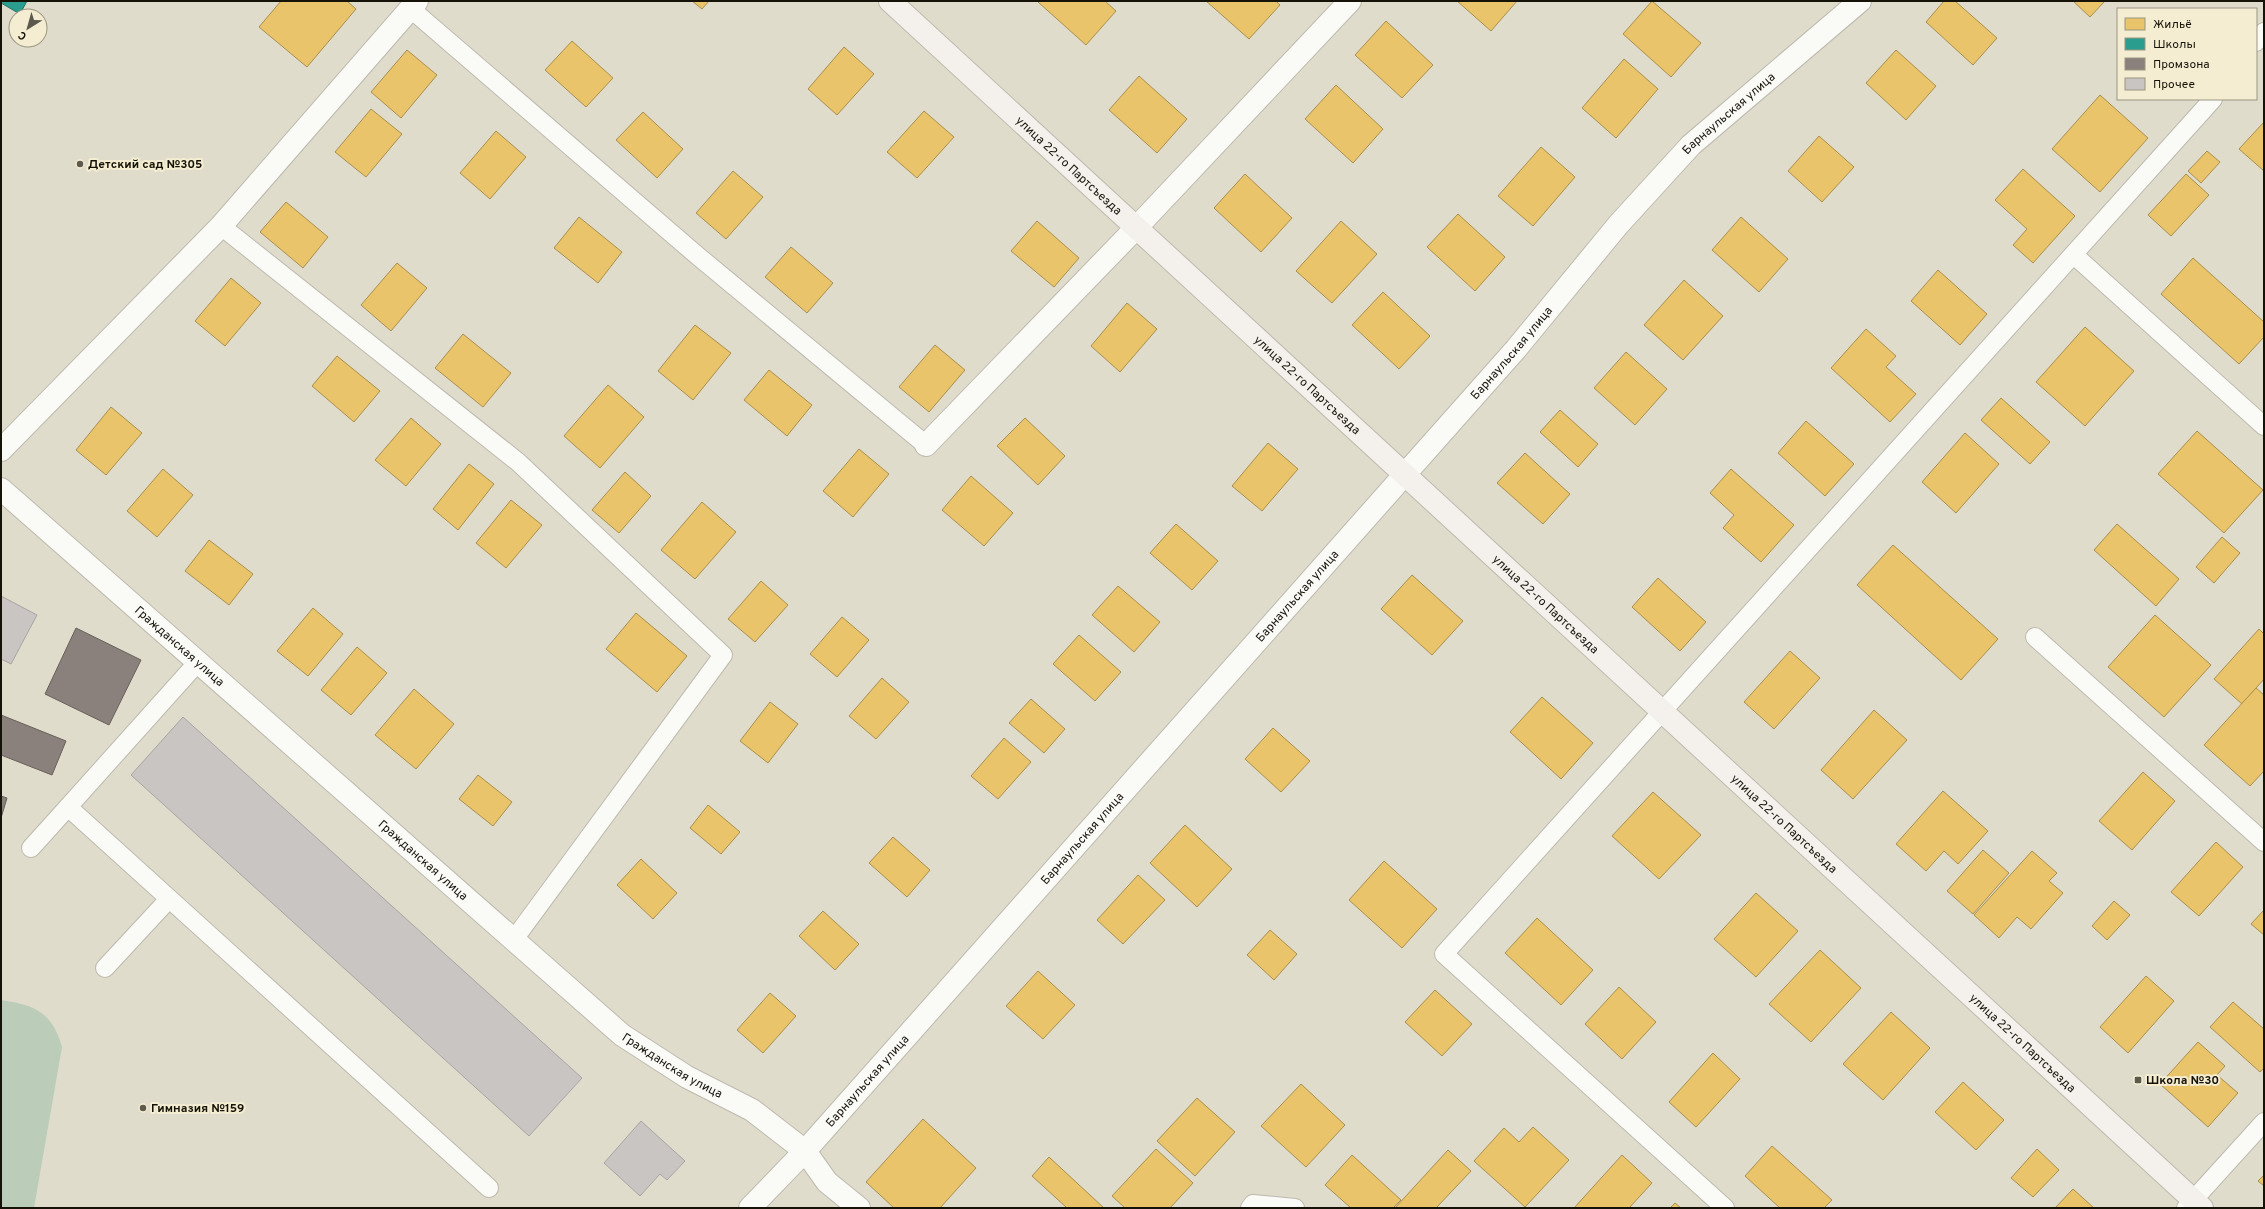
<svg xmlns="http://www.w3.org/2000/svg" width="2265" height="1209" font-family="Overpass,sans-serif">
  <rect width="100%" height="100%" fill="#e0dccc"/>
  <path fill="#bbccb9" d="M1 1000C35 1005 52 1012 62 1047L34 1208H1Z"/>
  <g fill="#e9c46a" stroke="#a98f4d">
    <path d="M281 1H347L356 9 307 67 259 27Z"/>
    <path d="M692 1H709L702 9Z"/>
    <path d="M1039 1H1105L1116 11 1086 45 1038 2Z"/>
    <path d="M1206 1H1276L1280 5 1249 39Z"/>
    <path d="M1457 1H1517L1491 31Z"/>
    <path d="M1652 1 1701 43 1671 77 1623 34Z"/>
    <path d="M1944 1H1955L1997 38 1973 65 1926 22Z"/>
    <path d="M2073 1H2105L2090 17Z"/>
    <path d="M1386 21 1433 65 1402 98 1355 55Z"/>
    <path d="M572 41 613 78 586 107 545 70Z"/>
    <path d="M844 47 874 74 837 115 808 89Z"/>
    <path d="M407 50 437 75 401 118 371 92Z"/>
    <path d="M1896 50 1936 86 1906 120 1866 83Z"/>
    <path d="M1624 59 1658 89 1616 138 1582 108Z"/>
    <path d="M1139 76 1187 119 1157 153 1109 110Z"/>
    <path d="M1336 85 1383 129 1353 163 1305 119Z"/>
    <path d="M2100 95 2148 138 2100 192 2052 149Z"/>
    <path d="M371 109 402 134 366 177 335 152Z"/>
    <path d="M924 111 954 137 917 178 887 152Z"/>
    <path d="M643 112 683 149 657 178 616 140Z"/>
    <path d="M2264 122V171L2239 149Z"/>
    <path d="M496 131 526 157 490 199 460 173Z"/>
    <path d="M1819 136 1854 167 1822 202 1788 171Z"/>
    <path d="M1541 147 1575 177 1533 226 1498 196Z"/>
    <path d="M2207 151 2220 162 2201 183 2188 171Z"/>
    <path d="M2023 169 2075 216 2033 263 2013 245 2027 229 1995 200Z"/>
    <path d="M733 171 763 197 726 239 696 213Z"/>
    <path d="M1245 174 1292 218 1261 252 1214 208Z"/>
    <path d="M2186 174 2209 195 2171 236 2148 215Z"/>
    <path d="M286 202 328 237 303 268 260 232Z"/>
    <path d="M1458 214 1505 257 1475 291 1427 247Z"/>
    <path d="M579 217 622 252 598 283 554 248Z"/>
    <path d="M1741 217 1788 259 1759 292 1712 250Z"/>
    <path d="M1037 221 1079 258 1054 287 1011 251Z"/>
    <path d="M1341 221 1377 254 1332 303 1296 271Z"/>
    <path d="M791 247 833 283 807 313 765 277Z"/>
    <path d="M2193 258 2264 322V337L2239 364 2161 294Z"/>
    <path d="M397 263 427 288 391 331 361 305Z"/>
    <path d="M1938 270 1987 314 1960 345 1911 301Z"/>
    <path d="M231 278 261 303 225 346 195 321Z"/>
    <path d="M1684 280 1723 316 1683 360 1644 325Z"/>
    <path d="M1383 292 1430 336 1399 369 1352 325Z"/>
    <path d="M1127 303 1157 329 1120 372 1091 346Z"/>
    <path d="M695 325 731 353 693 400 658 371Z"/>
    <path d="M2085 327 2134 371 2085 426 2036 382Z"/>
    <path d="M1866 329 1896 356 1886 367 1916 394 1890 422 1831 368Z"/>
    <path d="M463 334 511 373 483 407 435 368Z"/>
    <path d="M935 345 965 370 929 412 899 387Z"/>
    <path d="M1626 352 1667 389 1635 425 1594 388Z"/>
    <path d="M337 356 380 391 354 422 312 386Z"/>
    <path d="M769 370 812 405 787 436 744 400Z"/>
    <path d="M608 385 644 417 600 468 564 436Z"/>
    <path d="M2001 398 2050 442 2030 464 1981 420Z"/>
    <path d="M111 407 142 433 106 475 76 450Z"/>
    <path d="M1560 410 1598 444 1578 467 1540 432Z"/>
    <path d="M411 418 441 444 406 486 375 460Z"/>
    <path d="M1025 418 1065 456 1038 485 997 446Z"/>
    <path d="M1806 421 1854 464 1825 496 1778 453Z"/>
    <path d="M2197 431 2263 490 2224 533 2158 474Z"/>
    <path d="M1965 433 1999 464 1956 513 1922 482Z"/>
    <path d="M1268 443 1298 469 1262 511 1232 486Z"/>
    <path d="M859 449 889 474 853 517 823 491Z"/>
    <path d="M1525 453 1570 494 1543 524 1497 483Z"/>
    <path d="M469 464 494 484 458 530 433 509Z"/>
    <path d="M163 469 193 495 157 537 127 511Z"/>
    <path d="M1731 469 1794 525 1761 562 1723 528 1734 515 1710 493Z"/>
    <path d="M625 472 651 496 619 533 592 510Z"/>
    <path d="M971 476 1013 513 984 546 942 510Z"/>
    <path d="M511 500 542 525 506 568 476 543Z"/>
    <path d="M702 502 736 532 695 579 661 550Z"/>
    <path d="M1176 524 1218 561 1192 590 1150 553Z"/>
    <path d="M2117 524 2179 579 2156 606 2094 550Z"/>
    <path d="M2222 537 2240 553 2214 583 2196 567Z"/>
    <path d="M209 540 253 574 229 605 185 571Z"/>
    <path d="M1893 545 1998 639 1961 680 1857 585Z"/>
    <path d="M1412 575 1463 621 1432 655 1381 609Z"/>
    <path d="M1658 578 1706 622 1680 651 1632 607Z"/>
    <path d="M761 581 788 605 755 642 728 619Z"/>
    <path d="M1118 586 1160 622 1134 652 1092 615Z"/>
    <path d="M313 608 343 634 308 676 277 651Z"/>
    <path d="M636 613 687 656 657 692 606 649Z"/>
    <path d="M2155 615 2211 665 2164 717 2108 667Z"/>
    <path d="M842 617 869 640 837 677 810 654Z"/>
    <path d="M2259 629 2264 634V679L2242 704 2214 679Z"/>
    <path d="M1079 635 1121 672 1095 701 1053 664Z"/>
    <path d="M357 647 387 673 351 715 321 690Z"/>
    <path d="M1790 651 1820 678 1774 729 1744 702Z"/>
    <path d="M882 678 909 702 876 739 849 716Z"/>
    <path d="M2256 688 2264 695V771L2250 786 2204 745Z"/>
    <path d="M414 689 454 724 416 769 375 735Z"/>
    <path d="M1542 697 1593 743 1561 779 1510 732Z"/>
    <path d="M1031 699 1065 729 1044 753 1009 723Z"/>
    <path d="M770 702 798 724 768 763 740 741Z"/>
    <path d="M1874 710 1907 740 1853 799 1821 770Z"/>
    <path d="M1273 728 1310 761 1281 792 1245 759Z"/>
    <path d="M1004 738 1031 762 998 799 971 776Z"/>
    <path d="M2143 772 2175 801 2132 850 2099 821Z"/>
    <path d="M478 775 512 802 493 826 459 799Z"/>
    <path d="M1943 791 1988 831 1958 864 1944 851 1926 871 1896 844Z"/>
    <path d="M1653 792 1701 835 1659 879 1612 836Z"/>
    <path d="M708 805 740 832 721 854 690 828Z"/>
    <path d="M1185 825 1232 869 1197 907 1150 863Z"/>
    <path d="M893 837 930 870 907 897 869 863Z"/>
    <path d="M2216 842 2243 867 2199 916 2171 892Z"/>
    <path d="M1983 850 2009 873 1973 914 1947 891Z"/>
    <path d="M2032 851 2057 873 2049 881 2063 893 2031 929 2017 917 1999 938 1974 915Z"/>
    <path d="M641 859 677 893 653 919 617 885Z"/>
    <path d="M1384 861 1437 909 1402 948 1349 900Z"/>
    <path d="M1138 875 1165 900 1123 944 1097 920Z"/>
    <path d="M1756 893 1798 931 1756 977 1714 939Z"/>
    <path d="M2114 901 2130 915 2107 940 2092 926Z"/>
    <path d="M2264 910V935L2251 924Z"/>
    <path d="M823 911 859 944 835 970 799 936Z"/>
    <path d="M1537 918 1593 970 1561 1005 1505 953Z"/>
    <path d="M1270 930 1297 954 1274 980 1247 955Z"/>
    <path d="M1820 950 1861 988 1811 1042 1769 1004Z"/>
    <path d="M1038 971 1075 1005 1043 1039 1006 1006Z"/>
    <path d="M2146 976 2174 1001 2128 1053 2100 1027Z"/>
    <path d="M1619 987 1656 1022 1622 1059 1585 1024Z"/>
    <path d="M1435 990 1472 1024 1442 1056 1405 1022Z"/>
    <path d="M770 993 796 1016 763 1053 737 1030Z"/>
    <path d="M2233 1002 2264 1029V1068L2260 1072 2210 1027Z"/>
    <path d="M1891 1012 1930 1048 1883 1100 1843 1064Z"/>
    <path d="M2198 1042 2225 1066 2217 1075 2238 1093 2208 1127 2160 1084Z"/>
    <path d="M1713 1053 1740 1079 1696 1127 1669 1102Z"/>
    <path d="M1963 1082 2004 1120 1976 1150 1935 1112Z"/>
    <path d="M1301 1084 1345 1125 1306 1167 1261 1126Z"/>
    <path d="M1197 1098 1235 1132 1195 1176 1157 1141Z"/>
    <path d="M923 1119 976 1168 940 1208H894L866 1182Z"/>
    <path d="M1533 1127 1569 1160 1525 1207 1474 1161 1504 1128 1519 1142Z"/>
    <path d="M1772 1146 1832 1200 1824 1208H1780L1745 1176Z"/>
    <path d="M1156 1149 1193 1183 1170 1208H1125L1112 1196Z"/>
    <path d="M2037 1149 2059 1170 2033 1197 2011 1178Z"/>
    <path d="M1448 1150 1471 1171 1436 1208H1395Z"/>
    <path d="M1352 1155 1401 1200 1393 1208H1351L1325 1185Z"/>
    <path d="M1622 1155 1652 1183 1629 1208H1574Z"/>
    <path d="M1049 1157 1104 1208H1067L1032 1176Z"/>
    <path d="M2264 1175V1186L2258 1181Z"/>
    <path d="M2073 1189 2094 1208H2055Z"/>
    <path d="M1675 1203 1681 1208H1670Z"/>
  </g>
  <path fill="#2a9d8f" stroke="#247366" d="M1 1H27L20 14 1 3Z"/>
  <g fill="#8a817c" stroke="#676059">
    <path d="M76 628 141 660 109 725 45 694Z"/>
    <path d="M1 715 66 741 52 775 1 755Z"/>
    <path d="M1 796 7 798 1 818Z"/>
  </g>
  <g fill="#c9c5c2" stroke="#a8a4a2">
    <path d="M1 596 37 615 11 664 1 659Z"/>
    <path d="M183 717 582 1078 529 1136 131 775Z"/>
    <path d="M641 1121 685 1161 667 1180 660 1174 640 1196 604 1163Z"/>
  </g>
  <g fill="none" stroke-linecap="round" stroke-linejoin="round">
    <defs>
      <g id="service">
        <path d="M411 9 699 257 926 445"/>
        <path d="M2256 42 2264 32"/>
        <path d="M221 226 518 462 723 655 515 938"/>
        <path d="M2074 255 2264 426"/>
        <path d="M2035 637 2264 842"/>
        <path d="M198 662 68 807 489 1188"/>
        <path d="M31 848 68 807"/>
        <path d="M105 968 169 899"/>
        <path d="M1250 1208 1253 1204 1295 1208"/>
        <path d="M1725 1208 1444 954 2213 99"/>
        <path d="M2186 1208 2264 1122"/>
      </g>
      <g id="minor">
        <path d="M926 445 1136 228 1350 1"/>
        <path d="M1 450 221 226 417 1"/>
        <path id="s1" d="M1 489 622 1035 687 1077 752 1110 805 1151 827 1182 859 1208"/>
        <path id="s2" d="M750 1208 805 1151 1516 349 1618 225 1691 145 1860 1"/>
      </g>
      <g id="secondary">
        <path id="s3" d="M890 1 2202 1208"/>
      </g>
    </defs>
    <use href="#service" stroke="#bdbaae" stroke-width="20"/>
    <use href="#minor" stroke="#bdbaae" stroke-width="24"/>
    <use href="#secondary" stroke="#bdbaae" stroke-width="24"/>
    <use href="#service" stroke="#fafaf7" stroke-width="18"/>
    <use href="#minor" stroke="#fafaf7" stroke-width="22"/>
    <use href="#secondary" stroke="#f4f1ec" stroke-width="22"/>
  </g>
  <g fill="#5c594d" stroke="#f5edd1" stroke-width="1.5">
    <circle cx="80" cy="164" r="4"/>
    <rect x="2134" y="1076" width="8" height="8" rx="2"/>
    <circle cx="143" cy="1108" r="4"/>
  </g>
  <g text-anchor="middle" stroke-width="4" stroke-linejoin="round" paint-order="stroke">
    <g font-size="12" fill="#151208" stroke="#f5edd1">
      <text dy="4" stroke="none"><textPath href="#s2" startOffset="1469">Барнаульская улица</textPath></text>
      <text dy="4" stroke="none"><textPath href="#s3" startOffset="243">улица 22-го Партсъезда</textPath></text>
      <text dy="4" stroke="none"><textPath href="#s2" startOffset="1145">Барнаульская улица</textPath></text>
      <text dy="4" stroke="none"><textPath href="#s3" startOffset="567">улица 22-го Партсъезда</textPath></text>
      <text dy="4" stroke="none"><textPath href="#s2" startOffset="821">Барнаульская улица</textPath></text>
      <text dy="4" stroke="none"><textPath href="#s3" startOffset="891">улица 22-го Партсъезда</textPath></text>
      <text dy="4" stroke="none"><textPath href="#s1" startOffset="238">Гражданская улица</textPath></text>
      <text dy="4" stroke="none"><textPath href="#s3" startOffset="1215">улица 22-го Партсъезда</textPath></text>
      <text dy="4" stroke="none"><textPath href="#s2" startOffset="497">Барнаульская улица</textPath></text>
      <text dy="4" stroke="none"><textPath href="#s1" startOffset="562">Гражданская улица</textPath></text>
      <text dy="4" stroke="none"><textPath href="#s3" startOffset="1539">улица 22-го Партсъезда</textPath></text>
      <text dy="4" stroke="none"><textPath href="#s1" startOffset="886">Гражданская улица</textPath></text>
      <text dy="4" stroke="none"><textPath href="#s2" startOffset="173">Барнаульская улица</textPath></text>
    </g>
    <g font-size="12" font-weight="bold" fill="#151208" stroke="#f5edd1" text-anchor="start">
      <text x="88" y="168">Детский сад №305</text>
      <text x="2146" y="1084">Школа №30</text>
      <text x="151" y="1112">Гимназия №159</text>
    </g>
  </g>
  <rect width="2265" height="1209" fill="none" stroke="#151208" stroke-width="4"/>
  <rect x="2117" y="8" width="140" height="92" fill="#f5edd1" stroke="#9b9581"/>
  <rect x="2125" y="18" width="20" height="12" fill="#e9c46a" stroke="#9b9581"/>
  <text x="2153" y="28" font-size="12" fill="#151208">Жильё</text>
  <rect x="2125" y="38" width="20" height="12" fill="#2a9d8f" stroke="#9b9581"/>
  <text x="2153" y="48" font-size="12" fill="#151208">Школы</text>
  <rect x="2125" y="58" width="20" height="12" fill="#8a817c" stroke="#9b9581"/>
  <text x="2153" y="68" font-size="12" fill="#151208">Промзона</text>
  <rect x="2125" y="78" width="20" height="12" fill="#c9c5c2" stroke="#9b9581"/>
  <text x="2153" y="88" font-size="12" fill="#151208">Прочее</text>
  <g transform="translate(28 28) rotate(217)"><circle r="19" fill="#f5edd1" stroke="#9b9581"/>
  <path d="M0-3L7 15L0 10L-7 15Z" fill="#5c594d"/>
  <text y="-6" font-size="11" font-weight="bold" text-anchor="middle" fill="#151208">С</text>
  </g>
</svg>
